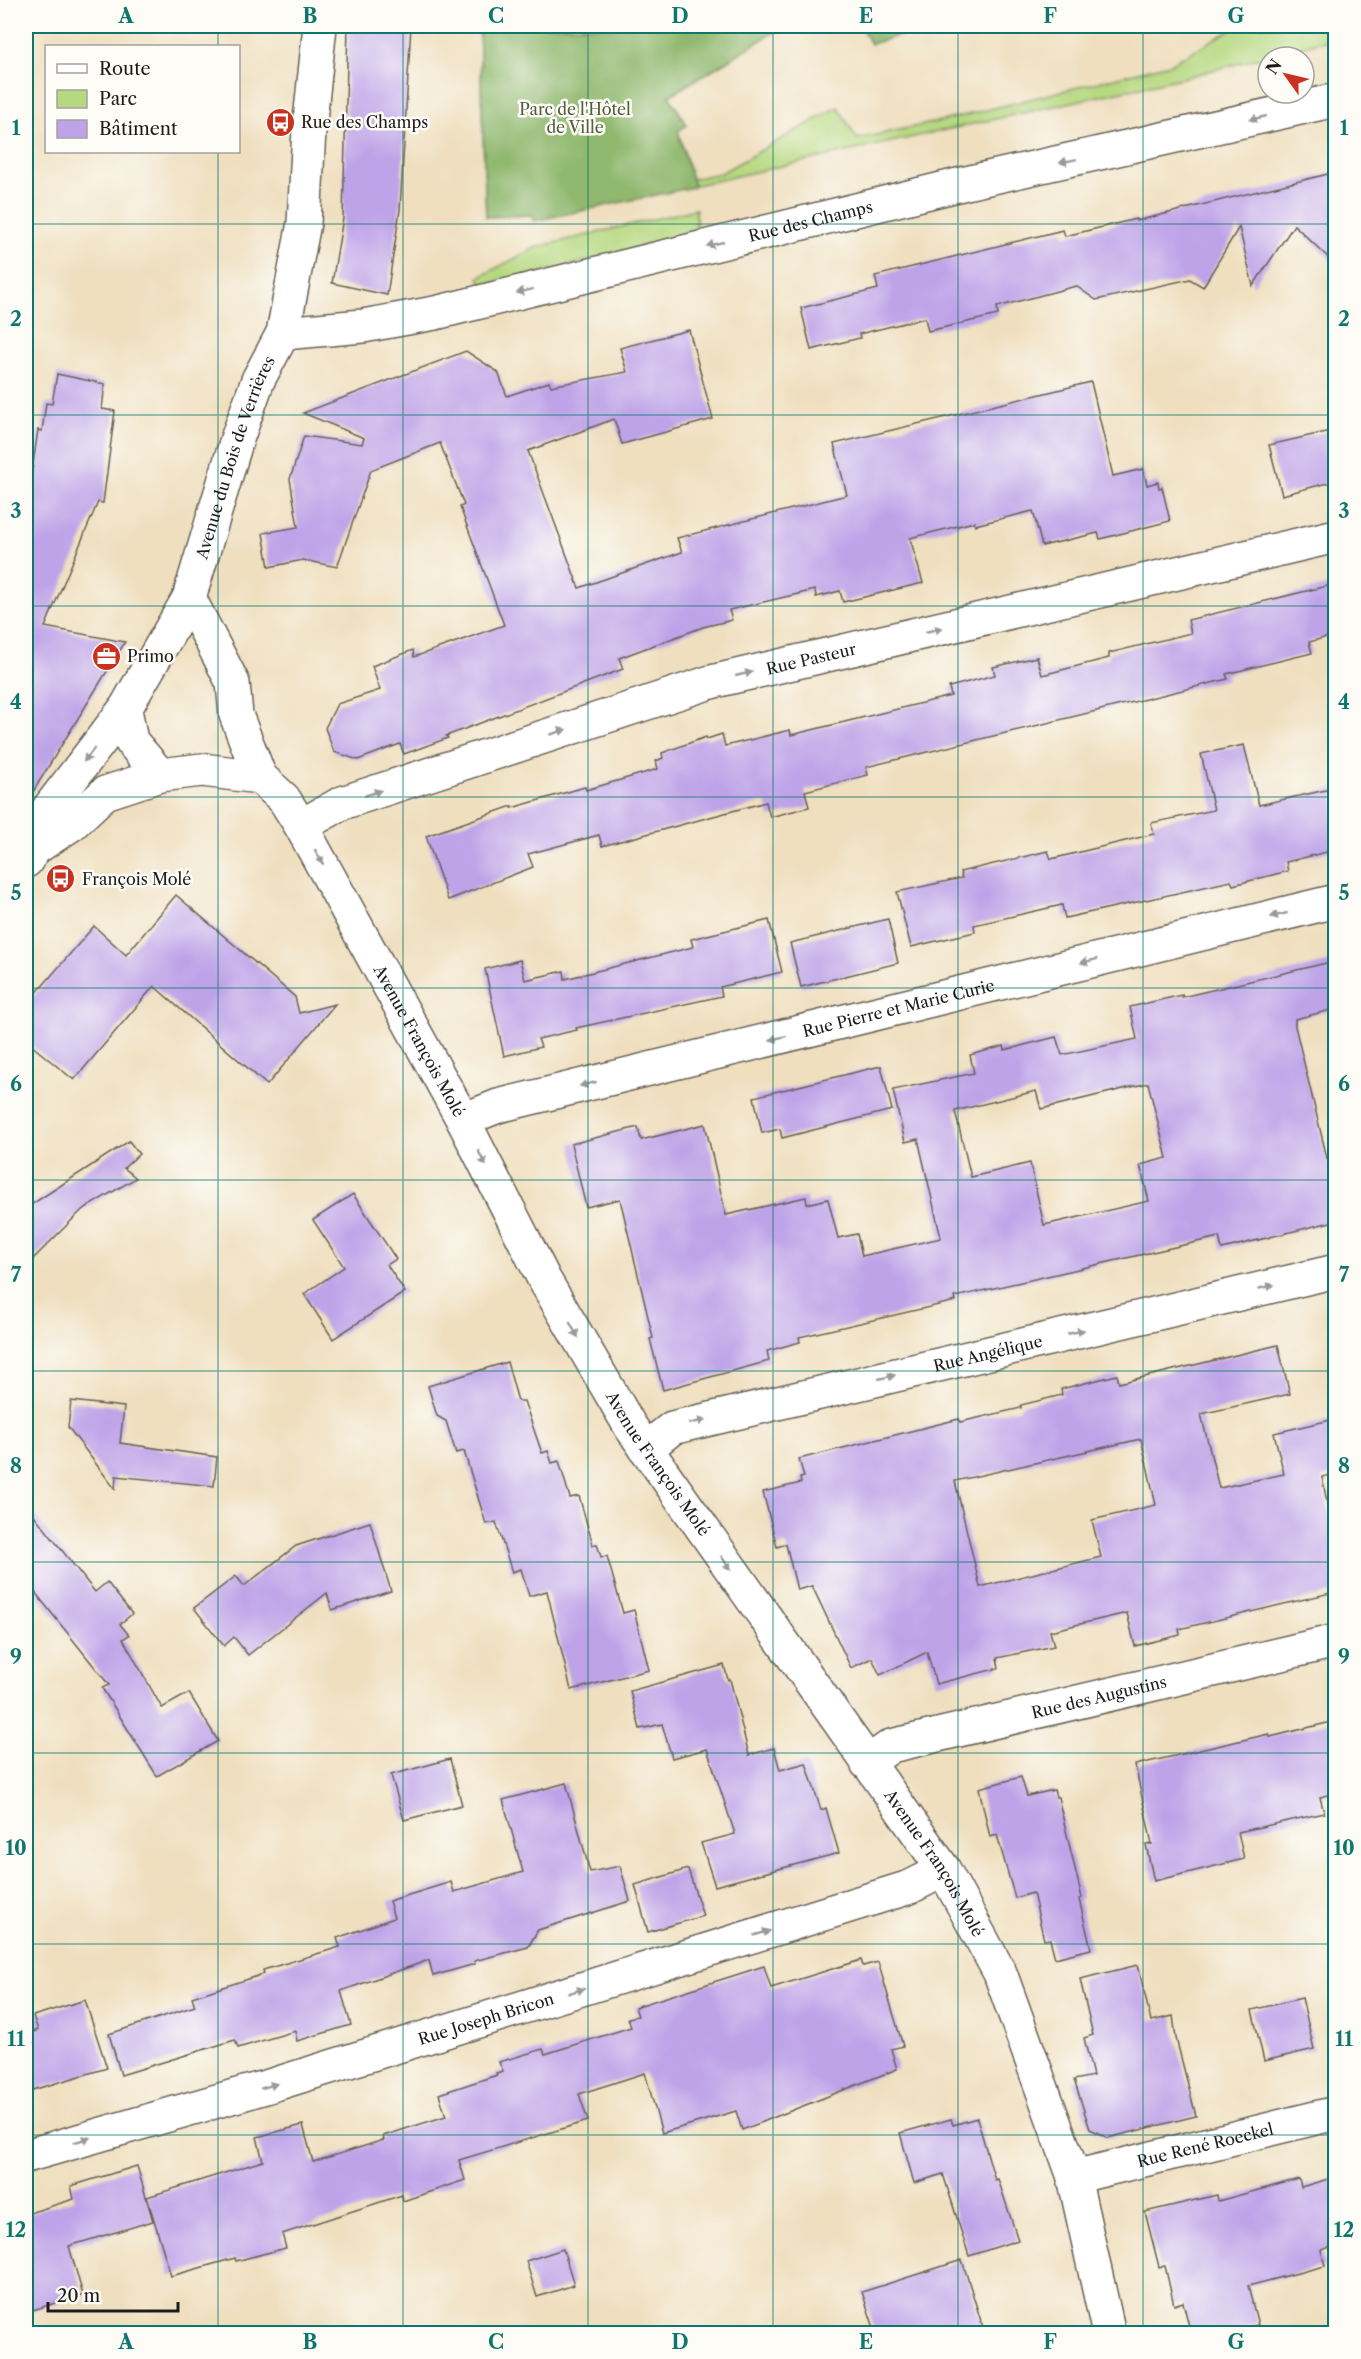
<svg xmlns="http://www.w3.org/2000/svg" width="1361" height="2359" font-family="'Libre Caslon Text',serif">
  <rect width="100%" height="100%" fill="#fdfcf7"/>
  <filter id="ink" filterUnits="userSpaceOnUse"><feTurbulence type="fractalNoise" baseFrequency=".0167" numOctaves="2"/><feDisplacementMap in="SourceGraphic" scale="12" xChannelSelector="R" yChannelSelector="G"/><feConvolveMatrix kernelMatrix="1 2 1 2 8 2 1 2 1" color-interpolation-filters="sRGB"/></filter>
  <filter id="wash" filterUnits="userSpaceOnUse"><feTurbulence type="fractalNoise" baseFrequency=".008" numOctaves="4" result="noise"/><feDisplacementMap in="SourceGraphic" scale="24" xChannelSelector="R" yChannelSelector="G"/><feGaussianBlur stdDeviation="1.35" result="paint"/><feColorMatrix in="noise" values="0 0 0 0 0 0 0 0 0 0 0 0 0 0 0 0 0 1.4 0 .05"/><feComposite in="paint" operator="in"/></filter>
  <g filter="url(#wash)">
    <rect width="100%" height="100%" fill="#efdfbf"/>
    <g fill="#b6d880" stroke="#697a4e" stroke-width="1.5">
      <path d="M479 26H784L669 96 687 125 678 131 692 179 721 173 838 107 857 139 946 120 1170 64 1238 26H1335L1336 38 1186 77 533 221 532 215 486 217Z"/>
      <path d="M696 209V231L557 269 482 285 479 277 537 247Z"/>
    </g>
    <g fill="#90b86e" stroke="#566a45" stroke-width="1.5">
      <path d="M479 26H784L669 96 687 125 678 131 694 187 533 221 532 215 486 217Z"/>
      <path d="M860 26H932L871 44Z"/>
    </g>
    <g id="blocks">
      <g fill="#bea3e8" fill-rule="evenodd">
        <path d="M348 26H411L400 210 387 295 332 283 343 218Z"/>
        <path d="M1332 173 1335 191V264L1294 225 1253 286 1239 227 1203 287 1190 279 1096 300 1076 286 997 307 998 315 928 331 925 318 859 334 860 338 811 350 801 308 878 289 875 276 1063 230 1065 236 1136 219V221Z"/>
        <path d="M689 330 713 419 622 444 614 419 528 451 579 588 682 552 677 538 847 495 834 444 1091 382 1113 476 1143 469 1147 485 1158 482 1159 488 1162 487 1170 521 1100 539 1098 533 1042 546 1033 511 975 525 974 522 910 538 923 583 843 602 840 591 816 597 815 590 729 610 732 620 703 627 619 658 623 669 446 736 448 738 404 754 400 744 358 760 334 752 325 728 337 704 380 690 372 666 413 650 414 657 504 625 460 507 464 505 440 443 371 470 337 567 303 560 269 567 263 533 298 527 290 479 304 436 362 444 364 438 303 413 466 351 498 372 507 396 549 382 551 386 627 372 620 348Z"/>
        <path d="M57 374 105 384 102 409 115 411 103 503 98 502 45 627 125 642 26 803V512L38 430 42 431 46 403 52 404Z"/>
        <path d="M1335 430V481L1282 495 1269 445Z"/>
        <path d="M1335 584V635L1309 642 1312 653 1226 674 1228 679 866 767 868 775 805 791 809 807 770 817 766 802 602 846 599 835 528 854 533 867 448 900 426 836 512 806V808L585 787 586 790 658 769 656 761 663 758 662 753 706 737 707 739 722 734 725 746 790 730 791 735 951 696 949 687 995 675 993 667 1037 657 1042 675 1109 658V653L1191 633 1188 620Z"/>
        <path d="M1244 745 1259 805 1335 788V850L1286 862 1288 871 1233 885 1231 881 1065 918 1062 905 974 925 975 932 911 947 897 892 962 878 960 872 1048 851 1051 859 1154 834 1151 823 1214 810 1201 754Z"/>
        <path d="M176 895 295 997 299 1013 335 1004 267 1085 154 986 74 1080 26 1041V1005L94 926 126 955Z"/>
        <path d="M888 919 898 963 801 987 790 943Z"/>
        <path d="M769 920 782 972 720 987 722 996 576 1028 577 1030 538 1039 541 1047 504 1056 485 969 520 960 525 980 564 971 565 979 693 947 691 939Z"/>
        <path d="M1335 961V1009L1295 1019V1026L1327 1158 1335 1156V1221L1222 1249 1219 1237 955 1297 956 1301 799 1337 800 1342 767 1351 769 1361 663 1390 650 1339 653 1338 620 1199 586 1207 571 1144 638 1127 641 1140 705 1124 726 1215 806 1197 807 1204 828 1199 838 1238 857 1234 862 1256 941 1238 918 1139 905 1142 893 1090 974 1073 970 1055 1004 1046 1005 1050 1056 1037 1062 1055 1137 1039 1130 1007 1182 995V997ZM1148 1083 1167 1158 1140 1165 1149 1201 1044 1225 1030 1163 971 1177 955 1111 1036 1091 1041 1109Z"/>
        <path d="M881 1066 892 1110 782 1138 780 1129 762 1133 754 1097Z"/>
        <path d="M129 1141 139 1154 124 1168 136 1178 82 1210 26 1266V1208Z"/>
        <path d="M353 1194 396 1259 387 1265 405 1292 333 1339 304 1294 344 1267 313 1220Z"/>
        <path d="M1278 1345 1290 1394 1201 1414 1219 1488 1284 1474 1274 1433 1335 1419V1474L1322 1477 1335 1543V1592L1179 1629 1180 1635 1135 1646 1127 1613 1050 1631 1054 1646 997 1658 999 1668 936 1684 927 1652 880 1675 872 1658 851 1668 812 1586 797 1590 786 1544 777 1547 763 1492 801 1483 800 1478 804 1477 799 1459 959 1419 960 1422 1021 1408V1405L1062 1395 1061 1389 1117 1375 1119 1383ZM1141 1439 1156 1505 1092 1520 1101 1557 980 1587 955 1481Z"/>
        <path d="M507 1362 518 1401H524L542 1453 548 1451 552 1463 559 1461 570 1498 579 1496 593 1545 597 1544 601 1557 607 1556 623 1613 634 1610 649 1670 571 1690 547 1591 529 1596 521 1569 512 1572 496 1522 486 1524 464 1451 456 1453 446 1421 437 1416 428 1386Z"/>
        <path d="M71 1401 124 1407 120 1443 217 1457 214 1486 116 1476 115 1489 68 1427Z"/>
        <path d="M26 1505 95 1592 107 1582 132 1614 120 1624 129 1635 123 1639 162 1708 189 1693 218 1741 157 1776 102 1688 109 1685 26 1581Z"/>
        <path d="M370 1522 391 1591 332 1610 327 1593 248 1655 234 1637 224 1646 194 1608 236 1576 244 1586 296 1546Z"/>
        <path d="M724 1665 728 1680 730 1679 749 1755 774 1748 780 1770 806 1763 821 1810 826 1808 839 1853 715 1886 701 1843 735 1834 707 1749 672 1758 662 1724 640 1729 630 1691Z"/>
        <path d="M1335 1721V1793L1320 1797 1324 1813 1238 1832 1244 1859 1154 1881 1146 1845 1152 1844 1135 1765 1269 1734 1270 1737Z"/>
        <path d="M450 1759 462 1805 404 1820 391 1775Z"/>
        <path d="M1021 1777 1027 1796 1054 1790 1056 1797H1058L1082 1898 1079 1899 1091 1949 1055 1958 1050 1939 1044 1940 1033 1893 1015 1898 997 1835 990 1837 979 1788Z"/>
        <path d="M566 1783 590 1872 620 1866 630 1901 538 1930 528 1947 474 1961 475 1964 433 1976 429 1960 341 1991 351 2025 297 2041 295 2031 238 2048 235 2040 121 2075 109 2034 195 2006 192 1997 264 1974 263 1970 340 1947 337 1938 394 1918 389 1901 451 1882 454 1892 523 1872 503 1800Z"/>
        <path d="M688 1869 703 1916 648 1932 635 1885Z"/>
        <path d="M861 1960 863 1966 878 1962 903 2046 891 2049 897 2069 742 2130 736 2111 662 2133 645 2073 579 2094 588 2121 459 2160 465 2180 403 2201 402 2195 282 2234 286 2248 236 2261 235 2258 171 2276 147 2197 263 2161 257 2137 303 2125 313 2162 384 2140 383 2136 446 2116 439 2094 497 2075 496 2073 503 2071 499 2062 543 2049 545 2054 631 2027 628 2018 638 2016 635 2007 764 1966 771 1988Z"/>
        <path d="M1138 1965 1151 2021 1173 2016 1176 2038 1196 2116 1108 2138 1090 2129 1074 2080 1093 2076 1084 2038 1093 2035 1080 1979Z"/>
        <path d="M1302 1998 1314 2049 1264 2061 1252 2010Z"/>
        <path d="M85 2000 107 2068 26 2092V2035L38 2030 33 2016Z"/>
        <path d="M977 2118 995 2180 998 2179 1018 2240 969 2256 943 2174 914 2183 900 2133 951 2119 953 2125Z"/>
        <path d="M137 2166 153 2221 69 2246 83 2295 26 2312V2214L74 2199 71 2186Z"/>
        <path d="M1335 2177V2246L1321 2250 1325 2266 1248 2286 1258 2325 1222 2334H1191L1183 2302 1174 2305 1165 2266 1159 2267 1145 2212 1217 2195 1218 2201 1299 2179 1301 2187Z"/>
        <path d="M563 2249 574 2285 537 2297 526 2261Z"/>
        <path d="M962 2260 985 2334H876L862 2292Z"/>
      </g>
    </g>
  </g>
  <g filter="url(#ink)">
    <use href="#blocks" fill-opacity="0" stroke="#666055" stroke-width="1.5"/>
    <g fill="none" stroke-linecap="round" stroke-linejoin="round">
      <defs>
        <g id="minor">
          <path id="s1" d="M283 333 363 326 435 313 966 183 1336 100"/>
          <path id="s2" d="M189 598 233 683 236 715 260 777 284 799 301 826 463 1120 544 1279 630 1426 944 1870 1000 1973 1074 2177 1109 2334"/>
          <path d="M125 709 131 741 160 775"/>
          <path id="s3" d="M301 826 342 803 711 682 1336 536"/>
          <path d="M34 849 72 824 105 793 160 775 202 770 260 777"/>
          <path id="s4" d="M26 861 34 849 49 808 125 709 189 598 237 439 258 380 283 333 304 223 309 130 320 26"/>
          <path id="s5" d="M463 1120 498 1106 1336 901"/>
          <path id="s6" d="M646 1449 672 1428 1336 1271"/>
          <path id="s7" d="M867 1763 891 1746 1336 1641"/>
          <path id="s8" d="M26 2156 269 2086 910 1887 944 1870"/>
          <path id="s9" d="M1074 2177 1336 2113"/>
        </g>
      </defs>
      <use href="#minor" stroke="#666055" stroke-width="36"/>
      <use href="#minor" stroke="#fff" stroke-width="33"/>
    </g>
    <defs><path id="oneway-solid" d="M-6-.8H1V-3.2L6.5 0L1 3.2V.8H-6Z" transform="scale(1.5)"/></defs>
    <g fill="#999">
      <use href="#oneway-solid" transform="translate(1258 118) rotate(167)"/>
      <use href="#oneway-solid" transform="translate(1068 161) rotate(168)"/>
      <use href="#oneway-solid" transform="translate(715 244) rotate(166)"/>
      <use href="#oneway-solid" transform="translate(525 291) rotate(166)"/>
      <use href="#oneway-solid" transform="translate(934 630) rotate(-13)"/>
      <use href="#oneway-solid" transform="translate(744 674) rotate(-13)"/>
      <use href="#oneway-solid" transform="translate(558 732) rotate(-18)"/>
      <use href="#oneway-solid" transform="translate(89 755) rotate(128)"/>
      <use href="#oneway-solid" transform="translate(373 793) rotate(-18)"/>
      <use href="#oneway-solid" transform="translate(319 857) rotate(61)"/>
      <use href="#oneway-solid" transform="translate(1279 915) rotate(166)"/>
      <use href="#oneway-solid" transform="translate(1089 961) rotate(166)"/>
      <use href="#oneway-solid" transform="translate(778 1038) rotate(166)"/>
      <use href="#oneway-solid" transform="translate(588 1084) rotate(166)"/>
      <use href="#oneway-solid" transform="translate(482 1158) rotate(63)"/>
      <use href="#oneway-solid" transform="translate(1266 1287) rotate(-13)"/>
      <use href="#oneway-solid" transform="translate(574 1330) rotate(60)"/>
      <use href="#oneway-solid" transform="translate(1076 1332) rotate(-13)"/>
      <use href="#oneway-solid" transform="translate(887 1377) rotate(-13)"/>
      <use href="#oneway-solid" transform="translate(697 1422) rotate(-13)"/>
      <use href="#oneway-solid" transform="translate(726 1563) rotate(55)"/>
      <use href="#oneway-solid" transform="translate(762 1933) rotate(-17)"/>
      <use href="#oneway-solid" transform="translate(576 1991) rotate(-17)"/>
      <use href="#oneway-solid" transform="translate(269 2086) rotate(-17)"/>
      <use href="#oneway-solid" transform="translate(82 2140) rotate(-16)"/>
    </g>
  </g>
  <path fill="none" stroke="#0f766e" stroke-width="1.5" stroke-opacity="0.55" d="M218 26V46M403 26V2334M588 26V2334M773 26V2334M958 26V2334M1143 26V2334M218 152V2334M26 224H1336M26 415H1336M26 606H1336M26 797H1336M26 988H1336M26 1180H1336M26 1371H1336M26 1562H1336M26 1753H1336M26 1944H1336M26 2135H1336"/>
  <defs>
    <symbol id="bus-disc" viewBox="-11 -11 22 22"><circle r="9.5" fill="#c8321e" stroke="#fdfcf7"/><path d="M-5-6H5V4H4V6H2V4H-2V6H-4V4H-5ZM-3.5-4V0h7V-4ZM-3.5 1.2v1.5H-2V1.2ZM2 1.2v1.5H3.5V1.2Z" fill="#fff"/></symbol>
    <symbol id="office-disc" viewBox="-11 -11 22 22"><circle r="9.5" fill="#c8321e" stroke="#fdfcf7"/><path d="M-6-3h4V-5.5h4V-3h4V5H-6ZM-1-4.5V-3h2v-1.5ZM-6 0V1H6V0Z" fill="#fff"/></symbol>
  </defs>
  <g fill-rule="evenodd">
    <use href="#bus-disc" x="264" y="106" width="33" height="33"/>
    <use href="#office-disc" x="90" y="640" width="33" height="33"/>
    <use href="#bus-disc" x="44" y="862" width="33" height="33"/>
  </g>
  <g text-anchor="middle" stroke-width="5" stroke-linejoin="round" paint-order="stroke">
    <g font-size="16" fill="#525e3f" stroke="#fdfcf7">
      <text x="575" y="115">Parc de l'Hôtel<tspan x="575" dy="18">de Ville</tspan></text>
    </g>
    <g font-size="16" fill="#1c1c1c" stroke="#fdfcf7" text-anchor="start">
      <text x="301" y="128">Rue des Champs</text>
      <text x="127" y="662">Primo</text>
      <text x="82" y="885">François Molé</text>
    </g>
    <g font-size="16" fill="#1c1c1c" stroke="#fdfcf7">
      <text dy="6" stroke="none"><textPath href="#s1" startOffset="540">Rue des Champs</textPath></text>
      <text dy="6" stroke="none"><textPath href="#s4" startOffset="459">Avenue du Bois de Verrières</textPath></text>
      <text dy="6" stroke="none"><textPath href="#s3" startOffset="538">Rue Pasteur</textPath></text>
      <text dy="6" stroke="none"><textPath href="#s5" startOffset="450">Rue Pierre et Marie Curie</textPath></text>
      <text dy="6" stroke="none"><textPath href="#s2" startOffset="504">Avenue François Molé</textPath></text>
      <text dy="6" stroke="none"><textPath href="#s6" startOffset="358">Rue Angélique</textPath></text>
      <text dy="6" stroke="none"><textPath href="#s2" startOffset="990">Avenue François Molé</textPath></text>
      <text dy="6" stroke="none"><textPath href="#s7" startOffset="243">Rue des Augustins</textPath></text>
      <text dy="6" stroke="none"><textPath href="#s2" startOffset="1476">Avenue François Molé</textPath></text>
      <text dy="6" stroke="none"><textPath href="#s8" startOffset="480">Rue Joseph Bricon</textPath></text>
      <text dy="6" stroke="none"><textPath href="#s9" startOffset="135">Rue René Roeckel</textPath></text>
    </g>
  </g>
  <rect width="1361" height="2359" fill="none" stroke="#fdfcf7" stroke-width="66"/>
  <rect x="45" y="45" width="195" height="108" fill="#fdfcf7" stroke="#a3a29f" stroke-width="1.5"/>
  <rect x="57" y="64" width="30" height="9" fill="#ffffff" stroke="#a3a29f" stroke-width="1.5"/>
  <text x="99" y="75" font-size="18" fill="#1c1c1c">Route</text>
  <rect x="57" y="90" width="30" height="18" fill="#b6d880" stroke="#a3a29f" stroke-width="1.5"/>
  <text x="99" y="105" font-size="18" fill="#1c1c1c">Parc</text>
  <rect x="57" y="120" width="30" height="18" fill="#bea3e8" stroke="#a3a29f" stroke-width="1.5"/>
  <text x="99" y="135" font-size="18" fill="#1c1c1c">Bâtiment</text>
  <g transform="translate(1286 75) rotate(304)"><circle r="28" fill="#fdfcf7" stroke="#a3a29f" stroke-width="1.5"/>
  <path d="M0-4.5L10 22L0 15L-10 22Z" fill="#c8321e"/>
  <text y="-9" font-size="16" font-weight="bold" text-anchor="middle" fill="#1c1c1c">N</text>
  </g>
  <path d="M48 2302v9h130v-9" fill="none" stroke="#1c1c1c" stroke-width="3"/>
  <text x="57" y="2302" font-size="18" fill="#1c1c1c" stroke="#fdfcf7" stroke-width="4.5" paint-order="stroke">20 m</text>
  <rect x="33" y="33" width="1295" height="2293" fill="none" stroke="#0f766e" stroke-width="2"/>
  <g font-size="20" text-anchor="middle" font-weight="bold" fill="#0f766e">
    <text x="126" y="23">A</text>
    <text x="310" y="23">B</text>
    <text x="496" y="23">C</text>
    <text x="680" y="23">D</text>
    <text x="866" y="23">E</text>
    <text x="1050" y="23">F</text>
    <text x="1236" y="23">G</text>
    <text x="16" y="135">1</text>
    <text x="1344" y="135">1</text>
    <text x="16" y="326">2</text>
    <text x="1344" y="326">2</text>
    <text x="16" y="518">3</text>
    <text x="1344" y="518">3</text>
    <text x="16" y="709">4</text>
    <text x="1344" y="709">4</text>
    <text x="16" y="900">5</text>
    <text x="1344" y="900">5</text>
    <text x="16" y="1091">6</text>
    <text x="1344" y="1091">6</text>
    <text x="16" y="1282">7</text>
    <text x="1344" y="1282">7</text>
    <text x="16" y="1473">8</text>
    <text x="1344" y="1473">8</text>
    <text x="16" y="1664">9</text>
    <text x="1344" y="1664">9</text>
    <text x="16" y="1855">10</text>
    <text x="1344" y="1855">10</text>
    <text x="16" y="2046">11</text>
    <text x="1344" y="2046">11</text>
    <text x="16" y="2237">12</text>
    <text x="1344" y="2237">12</text>
    <text x="126" y="2349">A</text>
    <text x="310" y="2349">B</text>
    <text x="496" y="2349">C</text>
    <text x="680" y="2349">D</text>
    <text x="866" y="2349">E</text>
    <text x="1050" y="2349">F</text>
    <text x="1236" y="2349">G</text>
  </g>
</svg>
